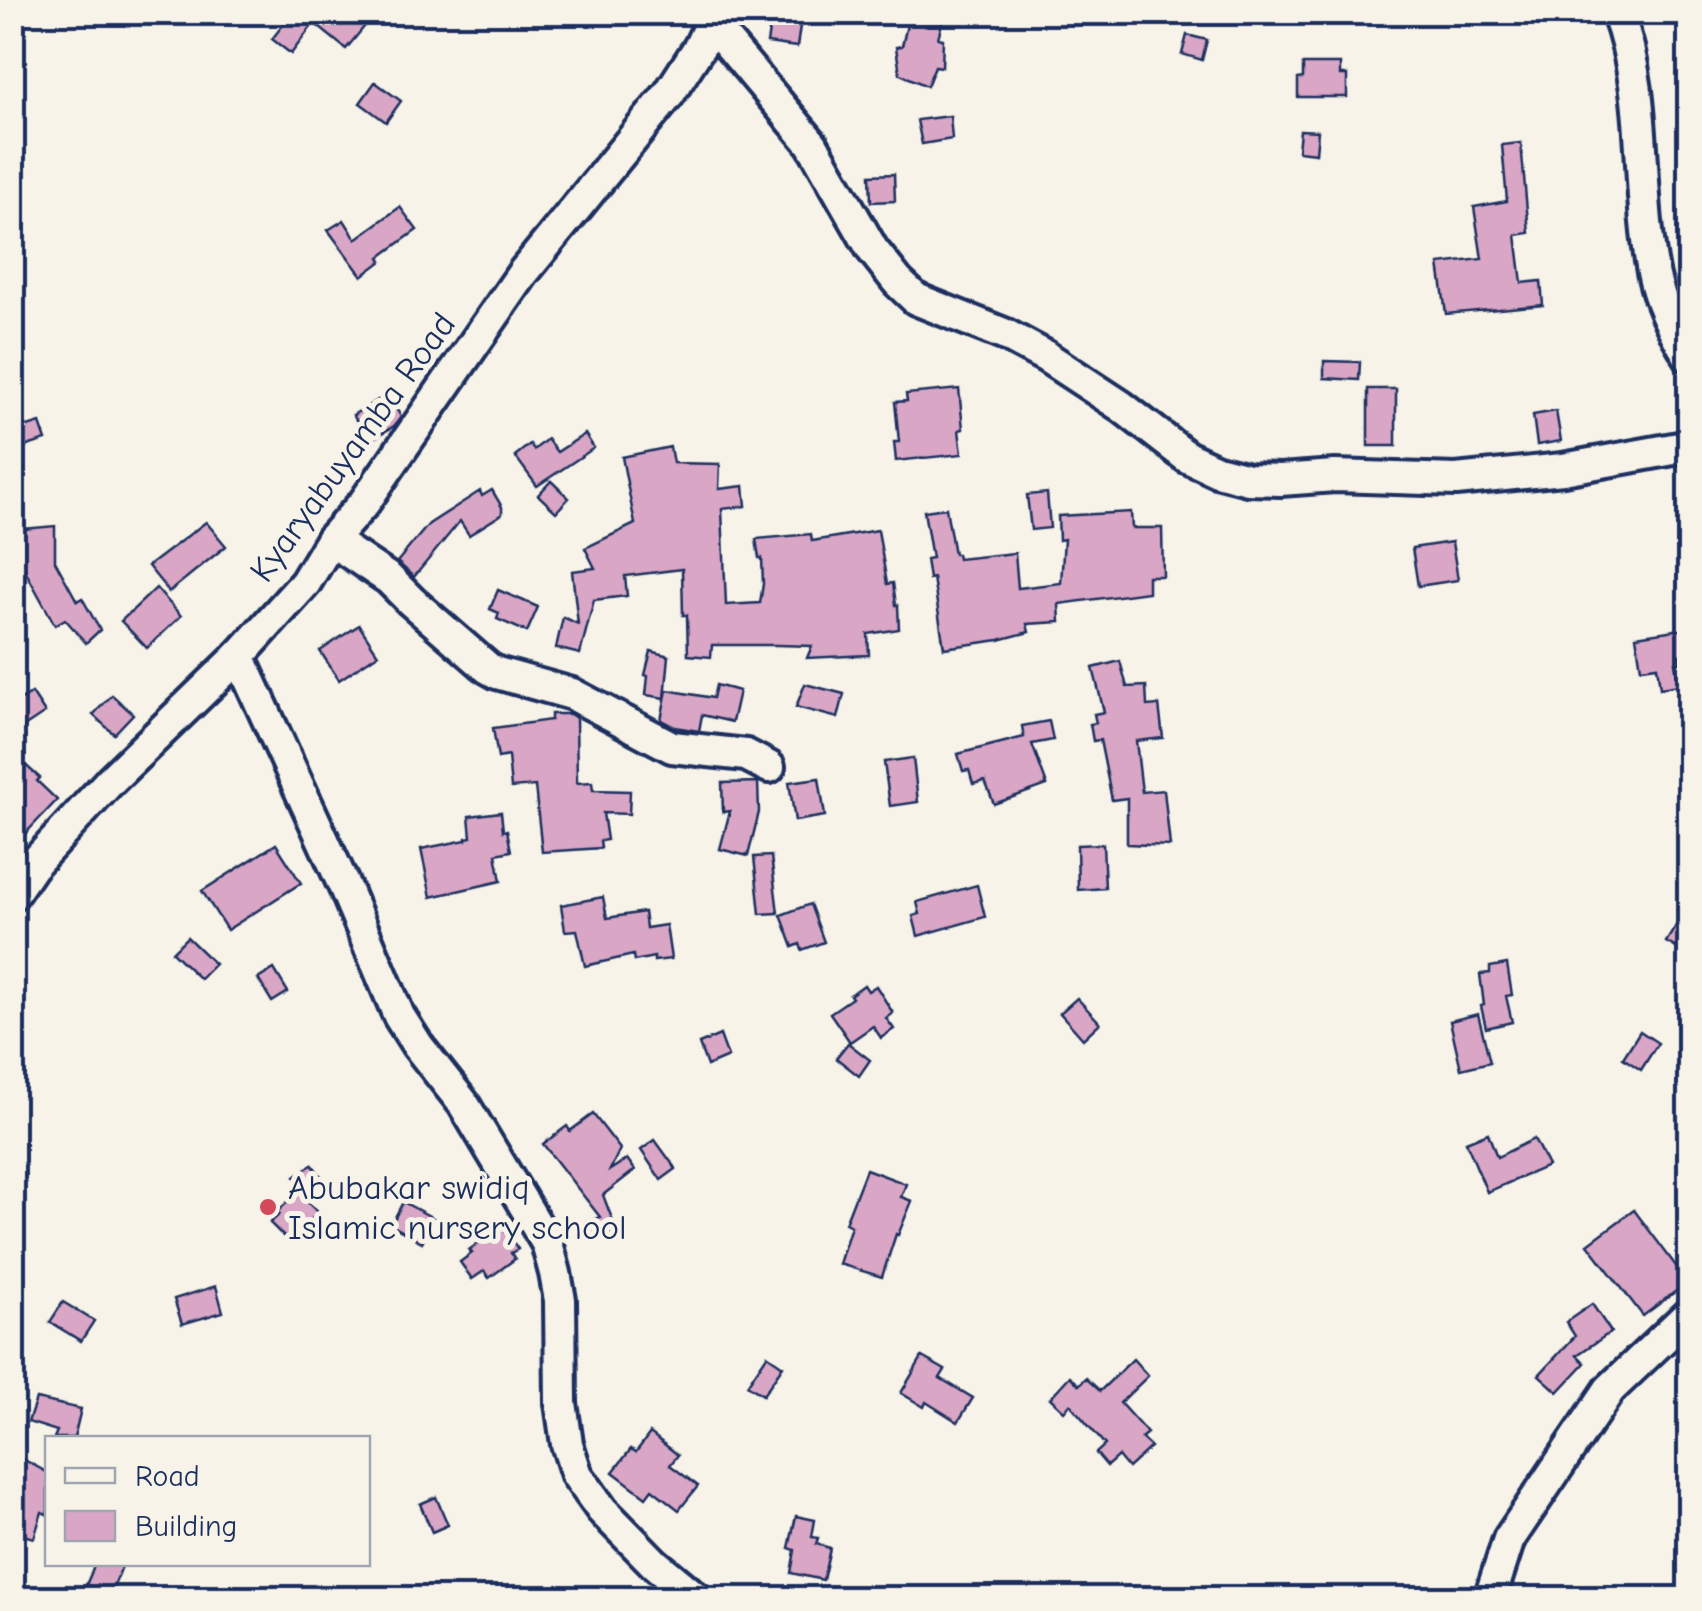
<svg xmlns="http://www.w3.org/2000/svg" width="1702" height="1611" font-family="'Comic Neue',sans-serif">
  <rect width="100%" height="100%" fill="#f7f3e8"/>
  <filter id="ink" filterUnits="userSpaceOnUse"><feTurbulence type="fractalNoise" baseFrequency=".01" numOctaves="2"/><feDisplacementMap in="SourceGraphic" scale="20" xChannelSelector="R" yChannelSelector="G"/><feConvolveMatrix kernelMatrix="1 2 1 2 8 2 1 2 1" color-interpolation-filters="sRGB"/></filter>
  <g filter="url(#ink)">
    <g fill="#d9a7c5" stroke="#1b2f5e" stroke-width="2.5">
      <path d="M293 12H358L369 21 346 49 314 23 291 54 272 39Z"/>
      <path d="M772 12H802L797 47 767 43Z"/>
      <path d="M910 12H945L938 38 943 39 942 67 935 66 927 86 900 74 896 47 902 46Z"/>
      <path d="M1187 35 1207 40 1202 60 1182 54Z"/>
      <path d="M1303 64H1340V75H1347V97H1298V79L1303 78Z"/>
      <path d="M375 82 401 101 386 122 360 103Z"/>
      <path d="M950 116 952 139 922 144 917 120Z"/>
      <path d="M1300 130 1318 131 1316 153 1298 151Z"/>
      <path d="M1521 143 1529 233 1516 235 1522 283 1541 281 1543 305 1446 314 1439 264 1482 259 1474 207 1507 201 1502 145Z"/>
      <path d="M894 174 895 201 871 202 870 175Z"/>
      <path d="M400 207 417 230 380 257 382 261 362 276 328 230 344 220 356 239Z"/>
      <path d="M1324 361 1360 362 1359 380 1324 378Z"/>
      <path d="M959 389 963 429 959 430 962 454 896 461 894 442H899L895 402 907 401 906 394Z"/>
      <rect x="1368" y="389" width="28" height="57"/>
      <path d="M388 394 401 417 394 426 369 441 353 415Z"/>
      <path d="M1556 411 1561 441 1537 445 1533 415Z"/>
      <path d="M40 423 46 440 12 451V432Z"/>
      <path d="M585 434 594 448 537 486 515 456 530 444 534 450 547 439 557 452Z"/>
      <path d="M670 447 673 463 720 464 719 489 744 486 746 506 722 509 726 605 760 603 763 584 762 558H759L756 539 811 534 812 541 878 530 887 584 893 583 896 605H898L899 629 868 634 869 655 807 658 812 646 777 645H712L711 657 688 655 687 615H683L682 569 625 576 627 596 594 600 580 654 556 648 563 617 578 624 572 571 595 568 585 548 635 524 622 457Z"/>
      <path d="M551 481 569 498 556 512 538 495Z"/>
      <path d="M492 490 502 507V514L469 535 460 521 414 577 397 562 429 524 480 491 482 496Z"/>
      <path d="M1047 493 1050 528 1031 530 1027 495Z"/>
      <path d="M946 508 954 554H957L958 559 1015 553 1018 588 1061 583 1064 539 1059 540 1058 516 1131 512 1132 528H1162L1163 576H1148V592L1059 604 1060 622 1027 624 1029 632 999 640 944 648 933 578 929 579 926 559 932 558 924 511Z"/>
      <path d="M206 522 226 546 169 592 148 566Z"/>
      <path d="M55 526V561L77 601 82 598 100 630 86 643 65 619 55 625 22 565 12 566V530Z"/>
      <path d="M1452 542 1458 580 1418 586 1412 548Z"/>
      <path d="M156 588 181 616 147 648 121 621Z"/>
      <path d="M498 590 538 607 527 632 497 619 499 613 490 609Z"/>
      <path d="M359 625 378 654 339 680 320 651Z"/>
      <path d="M1675 630H1690V653L1679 655 1680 662 1675 663 1679 685 1660 688 1657 666 1641 668 1636 636Z"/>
      <path d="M651 651 669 656 665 698 646 695 648 676 645 675Z"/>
      <path d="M1120 661 1127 687 1146 686 1147 706 1159 705 1163 738 1136 741 1142 792 1164 790 1170 846 1127 844V798L1112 800 1100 740 1093 741 1090 724 1096 723 1094 714 1104 712 1093 668Z"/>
      <path d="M805 684 844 694 838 718 796 707Z"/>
      <path d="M716 685 739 691 732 722 702 715 699 731 675 727 661 720 667 690 713 698Z"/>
      <path d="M32 693 45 713 12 735V706Z"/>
      <path d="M112 695 133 714 114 734 93 715Z"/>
      <path d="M551 714H570L576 718 577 783 592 782 593 790 630 791 629 814 603 813 607 840 600 841 601 848 542 852 535 786 511 788 508 756 498 758 493 728 551 720Z"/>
      <path d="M1049 721 1053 740 1032 744 1047 785 994 804 985 781 973 784 969 770 963 771 958 754 1024 737 1022 726Z"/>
      <path d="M12 753 40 778 37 781 57 800 23 836 12 826Z"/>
      <path d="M913 758 918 802 890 806 884 762Z"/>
      <path d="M819 778 825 816 795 821 789 782Z"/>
      <path d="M758 782 759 812 748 856 720 849 730 811 723 812 722 783Z"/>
      <path d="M501 812 503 831 507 830 511 851 496 854 501 881 431 897 421 849 466 840V838L471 837 469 816Z"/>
      <path d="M276 844 301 883 227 930 202 891Z"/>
      <path d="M1103 844 1105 888 1078 890 1077 845Z"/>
      <path d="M771 856 778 913 760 914 754 857Z"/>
      <path d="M977 885 985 917 918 936 913 916 920 914 917 902Z"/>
      <path d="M603 897 607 918 644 912 646 928 666 925 671 959 654 961V957L634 961 633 955 585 966 577 930 565 931 561 905Z"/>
      <path d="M1690 903V956L1666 942Z"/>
      <path d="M810 904 824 942 802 950 800 944 793 947 781 915Z"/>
      <path d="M187 937 215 964 200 979 172 952Z"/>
      <path d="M1507 964 1512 995 1506 996 1512 1022 1486 1028 1481 1006 1484 1005 1480 974 1490 973V967Z"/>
      <path d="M274 969 288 992 272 1002 258 979Z"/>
      <path d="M864 985 868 991 876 986 893 1013 886 1018 894 1029 881 1038 873 1026 850 1042 830 1013 852 998 850 995Z"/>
      <path d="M1077 998 1100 1023 1083 1039 1060 1013Z"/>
      <path d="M1478 1014 1490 1062 1461 1069 1450 1021Z"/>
      <path d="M1640 1031 1658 1043 1641 1070 1623 1058Z"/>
      <path d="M720 1035 728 1057 707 1066 699 1044Z"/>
      <path d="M848 1043 870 1060 859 1076 836 1058Z"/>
      <path d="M593 1114 620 1149 610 1170 627 1159 635 1170 603 1195 617 1232 594 1240 588 1222 600 1217 543 1144 567 1126 570 1131Z"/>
      <path d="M1488 1133 1497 1157 1534 1139 1548 1166 1487 1192 1466 1142Z"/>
      <path d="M655 1140 676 1169 661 1180 641 1150Z"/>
      <path d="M312 1164 328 1186 312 1198 295 1177Z"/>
      <path d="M866 1169 906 1184 901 1197 912 1201 898 1235 896 1234 882 1277 839 1264 851 1226 845 1223Z"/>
      <path d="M298 1192 318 1213 289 1242 270 1223 280 1214 277 1212Z"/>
      <path d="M403 1202 435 1219 422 1242 391 1225Z"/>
      <path d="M1634 1210 1688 1282 1643 1316 1588 1244Z"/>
      <path d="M498 1221 518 1249 511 1253 515 1259 489 1278 484 1271 472 1279 460 1262 472 1253 469 1250 488 1236 484 1231Z"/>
      <path d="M216 1286 223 1312 182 1324 174 1299Z"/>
      <path d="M63 1302 94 1321 81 1341 50 1322Z"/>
      <path d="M1592 1304 1611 1332 1577 1355 1585 1363 1558 1392 1539 1375 1575 1336 1566 1322Z"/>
      <path d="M767 1355 783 1366 763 1395 747 1385Z"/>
      <path d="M922 1357 945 1370 940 1378 973 1398 958 1422 926 1402 924 1407 901 1393Z"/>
      <path d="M1133 1359 1148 1376 1120 1403 1147 1433 1141 1438 1151 1447 1128 1468 1118 1456 1107 1466 1096 1453 1105 1445 1070 1404 1064 1411 1050 1398 1070 1376 1079 1385 1086 1378 1100 1391Z"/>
      <path d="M36 1399 81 1409 74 1438H54L57 1431 28 1422Z"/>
      <path d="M650 1433 678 1455 670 1465 698 1486 679 1510 652 1489 646 1497 613 1472 631 1449 636 1452Z"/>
      <path d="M21 1458 48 1473V1515L42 1512 34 1538 12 1532V1474Z"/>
      <path d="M436 1497 448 1525 432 1532 420 1504Z"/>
      <path d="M796 1516 815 1520 812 1537 818 1538 816 1544 830 1548 823 1580 791 1573 795 1550 789 1548Z"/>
      <path d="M95 1564H123L109 1598H89L94 1588 86 1585Z"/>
    </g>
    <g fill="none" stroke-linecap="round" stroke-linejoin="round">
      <defs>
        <g id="minor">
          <path d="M1617 12C1649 95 1636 186 1653 272 1659 301 1674 332 1690 357"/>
          <path d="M711 23 812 144 872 249 898 282 916 299 1006 335 1045 356 1121 406 1187 457 1217 471 1248 479 1280 480 1335 476 1456 480 1563 469 1690 446"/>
          <path d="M331 540 389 579 411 601 488 668 497 673 572 694 672 747 746 755 769 767"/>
          <path d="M239 656 345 888 399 1016 418 1046 463 1103 547 1243 555 1273 560 1300 561 1403 567 1444 577 1475 602 1510 655 1564 696 1598"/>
          <path d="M12 895 32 866 111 780 239 656 305 583 331 540 364 503 523 273 669 94 700 46 716 12"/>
          <path d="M1490 1598 1509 1539 1610 1389 1690 1313"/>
        </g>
      </defs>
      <use href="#minor" stroke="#1b2f5e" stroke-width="38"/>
      <use href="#minor" stroke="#f7f3e8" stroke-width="30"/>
    </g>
  </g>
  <circle fill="#d1495b" stroke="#f7f3e8" stroke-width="4" cx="268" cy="1207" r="10"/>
  <g text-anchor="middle" stroke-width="10" stroke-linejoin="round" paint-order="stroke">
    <g font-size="35" fill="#1b2f5e" stroke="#f7f3e8">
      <text transform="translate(352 447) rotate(-54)" y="12">Kyaryabuyamba Road</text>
    </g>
    <g font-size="35" fill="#1b2f5e" stroke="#f7f3e8" text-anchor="start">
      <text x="288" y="1199">Abubakar swidiq<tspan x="288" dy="40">Islamic nursery school</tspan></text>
    </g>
  </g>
  <rect width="1702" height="1611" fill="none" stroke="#f7f3e8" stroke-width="50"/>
  <rect x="25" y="25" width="1652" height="1561" fill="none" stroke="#1b2f5e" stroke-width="4" filter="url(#ink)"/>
  <rect x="45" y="1436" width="325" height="130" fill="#f7f3e8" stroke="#9fa5b1" stroke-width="2.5"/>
  <rect x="65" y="1468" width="50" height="15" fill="#f7f3e8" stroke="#9fa5b1" stroke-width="2.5"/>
  <text x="135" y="1486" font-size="30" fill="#1b2f5e">Road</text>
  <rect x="65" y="1511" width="50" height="30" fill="#d9a7c5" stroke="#9fa5b1" stroke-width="2.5"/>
  <text x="135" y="1536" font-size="30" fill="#1b2f5e">Building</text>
</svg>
